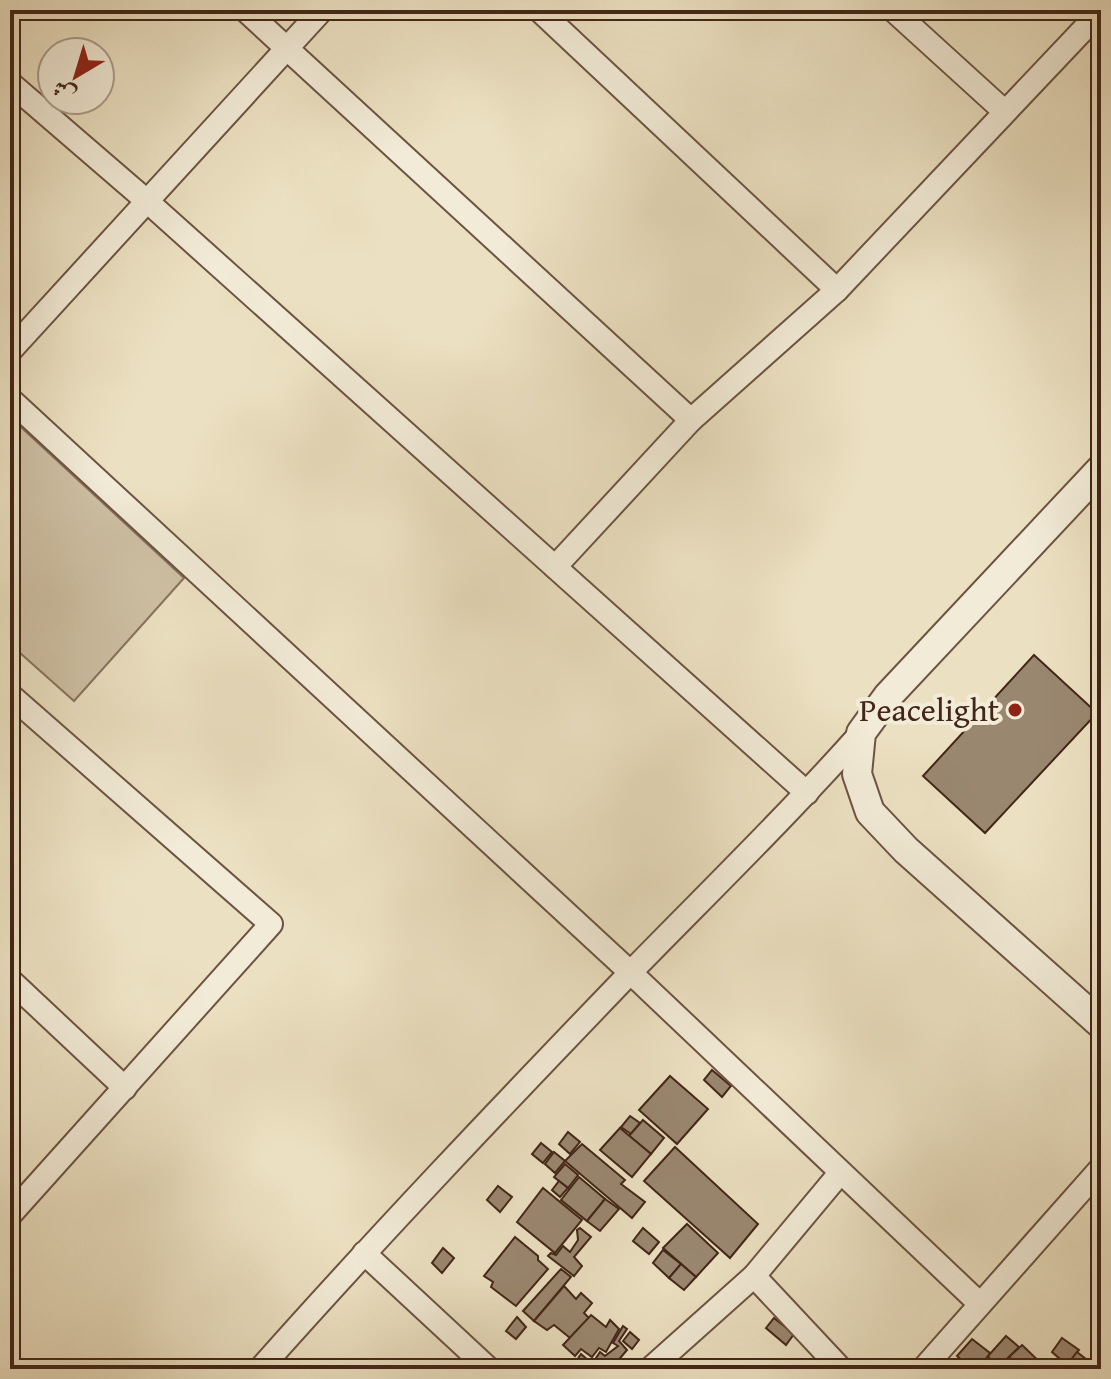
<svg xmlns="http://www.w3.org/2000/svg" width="1111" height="1379" font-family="'Gentium Book Plus',Amiri,serif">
  <rect width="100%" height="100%" fill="#ebe0c1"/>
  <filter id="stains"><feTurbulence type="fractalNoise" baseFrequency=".0025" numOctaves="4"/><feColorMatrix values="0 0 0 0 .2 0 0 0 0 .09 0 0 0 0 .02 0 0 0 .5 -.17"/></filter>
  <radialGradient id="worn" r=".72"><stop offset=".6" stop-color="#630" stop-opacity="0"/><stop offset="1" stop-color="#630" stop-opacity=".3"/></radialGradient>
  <path fill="#cec0a4" stroke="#88735e" stroke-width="2" d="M10 417 184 578 74 701 10 644Z"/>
  <g fill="#9a8770" stroke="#432618" stroke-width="2">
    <path d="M1034 655 1097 713 985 833 923 776Z"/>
    <path d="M712 1070 731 1086 722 1097 704 1080Z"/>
    <path d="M670 1076 708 1109 677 1144 639 1110Z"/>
    <path d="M630 1116 640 1123 631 1134 621 1127Z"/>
    <path d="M643 1120 664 1138 651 1154 629 1136Z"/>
    <path d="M620 1128 651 1154 632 1177 600 1150Z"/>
    <path d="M568 1132 580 1142 570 1154 559 1144Z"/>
    <path d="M541 1143 552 1152 543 1163 532 1154Z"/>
    <path d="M582 1144 625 1180 621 1184 645 1202 632 1218 565 1161Z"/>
    <path d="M675 1147 758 1224 730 1258 644 1181Z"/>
    <path d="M554 1152 565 1161 555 1173 545 1164Z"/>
    <path d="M565 1164 578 1175 568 1188 554 1177Z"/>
    <path d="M579 1177 605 1199 587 1221 561 1200Z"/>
    <path d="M559 1181 568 1188 560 1197 552 1190Z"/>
    <path d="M498 1186 512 1197 500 1212 487 1200Z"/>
    <path d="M543 1188 582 1220 555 1253 517 1222Z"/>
    <path d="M605 1199 619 1209 600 1231 587 1221Z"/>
    <path d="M687 1224 718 1253 696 1277 663 1248Z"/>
    <path d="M580 1228 591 1237 574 1257 582 1266 574 1276 548 1256 551 1253 556 1255 563 1246 570 1252 578 1240 577 1230Z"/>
    <path d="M643 1228 659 1242 649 1254 633 1241Z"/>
    <path d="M515 1237 538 1256V1260L548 1269 516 1306 491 1287 493 1282 484 1276Z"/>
    <path d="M443 1248 454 1258 442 1273 432 1263Z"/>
    <path d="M663 1250 681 1264 669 1278 653 1263Z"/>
    <path d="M681 1264 696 1277 684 1290 669 1278Z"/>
    <path d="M561 1269 571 1277 534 1321 523 1311Z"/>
    <path d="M564 1286 576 1299 581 1293 592 1303 584 1313 589 1318 570 1338 554 1325 547 1330 534 1321Z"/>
    <path d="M591 1315 606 1327 610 1320 619 1329 606 1352 599 1348 592 1357 581 1349 575 1356 563 1345Z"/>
    <path d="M517 1317 526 1327 516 1339 506 1331Z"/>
    <path d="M774 1318 794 1334 786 1345 766 1328Z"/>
    <path d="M623 1326 627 1329 619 1341 627 1350 611 1369 601 1363 596 1369H590L577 1360 581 1354 589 1361H594L600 1352 605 1356 618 1346 613 1343Z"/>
    <path d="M630 1332 639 1340 632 1349 623 1341Z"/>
    <path d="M1006 1336 1019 1347 997 1369 988 1356Z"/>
    <path d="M1062 1338 1079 1350 1067 1365 1052 1352Z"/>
    <path d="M972 1339 990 1353 985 1360 997 1369H971L957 1356Z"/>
    <path d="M1022 1345 1045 1367 1043 1369H1021L1009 1357Z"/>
    <path d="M1077 1352 1091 1363 1086 1369H1072L1067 1365Z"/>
    <path d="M1009 1357 1021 1369H998Z"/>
  </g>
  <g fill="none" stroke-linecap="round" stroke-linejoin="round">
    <defs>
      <g id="minor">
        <path d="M245 10 691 420"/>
        <path d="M539 10 837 290"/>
        <path d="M893 10 1004 111"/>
        <path d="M10 83 148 202 807 793"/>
        <path d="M10 351 322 10"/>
        <path d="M10 399 630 972 980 1304"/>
        <path d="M555 567 691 420 837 290 1101 11"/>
        <path d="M10 695 271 924 10 1215"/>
        <path d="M10 980 125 1088"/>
        <path d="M364 1253 489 1369"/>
        <path d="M754 1276 841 1369"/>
        <path d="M260 1369C380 1234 504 1104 629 974 707 894 787 816 861 733"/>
        <path d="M650 1369 754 1276 840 1173"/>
        <path d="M923 1369 1101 1168"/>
      </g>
      <path id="tertiary" d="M1101 469 888 696 861 733 857 774 870 812 906 850 1101 1024"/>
    </defs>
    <use href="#minor" stroke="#6d5442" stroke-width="26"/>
    <use href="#tertiary" stroke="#6d5442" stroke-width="32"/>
    <use href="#minor" stroke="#f2ebd7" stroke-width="22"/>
    <use href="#tertiary" stroke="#f2ebd7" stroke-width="28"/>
  </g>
  <circle fill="#8f2418" stroke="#f2ebd7" stroke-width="3" cx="1015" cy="710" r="8"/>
  <g text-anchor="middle" stroke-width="8" stroke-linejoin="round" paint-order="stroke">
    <g font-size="32" fill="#432618" stroke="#f2ebd7" text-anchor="end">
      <text x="999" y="721">Peacelight</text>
    </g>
  </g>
  <rect width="1111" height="1379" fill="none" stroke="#ebe0c1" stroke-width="40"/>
  <rect x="12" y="12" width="1087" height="1355" fill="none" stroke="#432618" stroke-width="4"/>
  <rect x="20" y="20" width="1071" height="1339" fill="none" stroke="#432618" stroke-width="2"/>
  <g transform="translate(76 76) rotate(218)"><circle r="38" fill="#f2ebd7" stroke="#ac9c8b" stroke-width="2"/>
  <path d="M0-6L14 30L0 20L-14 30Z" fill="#8f2418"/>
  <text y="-12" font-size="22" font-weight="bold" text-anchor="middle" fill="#432618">ش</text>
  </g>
  <rect width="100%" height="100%" filter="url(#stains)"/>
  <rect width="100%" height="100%" fill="url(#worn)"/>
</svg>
